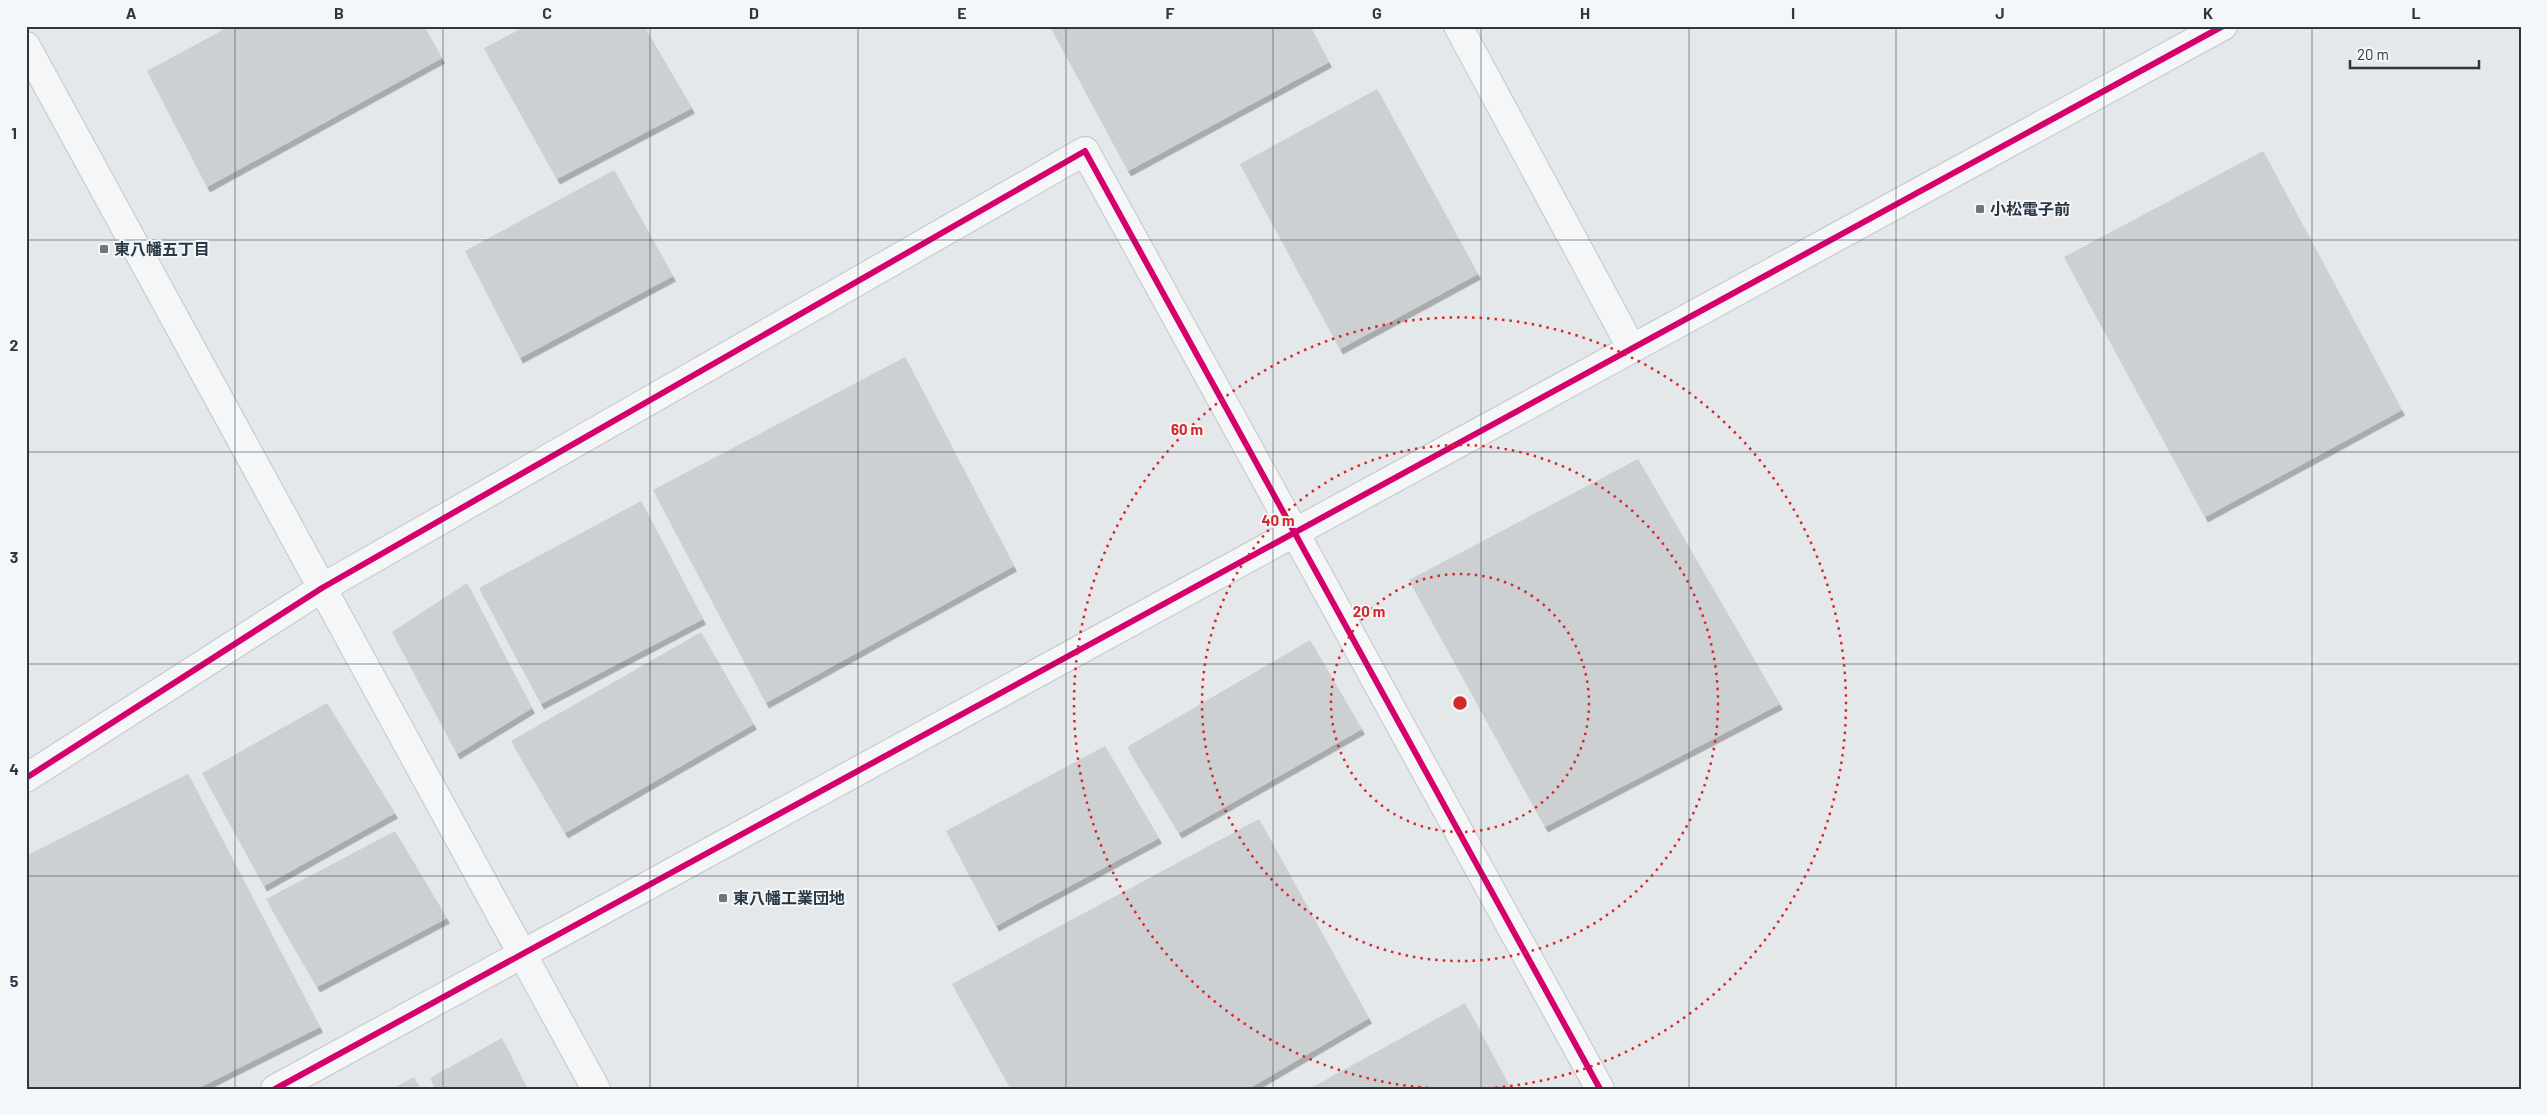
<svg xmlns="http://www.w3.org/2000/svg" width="2547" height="1115" font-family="Barlow,'Noto Sans JP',sans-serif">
  <defs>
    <filter id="shadow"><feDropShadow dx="3" dy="5.5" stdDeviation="0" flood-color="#0004"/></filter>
  </defs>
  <rect width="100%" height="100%" fill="#e5e8ea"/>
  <g fill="#cdd0d3" filter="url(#shadow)">
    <path d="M230 26H424L442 58 207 187 147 71Z"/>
    <path d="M526 26H644L692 108 557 179 484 48Z"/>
    <path d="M1050 26H1310L1329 62 1128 171Z"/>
    <path d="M1377 89 1478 274 1340 349 1240 164Z"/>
    <path d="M2263 151 2402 410 2205 517 2064 257Z"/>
    <path d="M614 170 673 276 520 358 465 251Z"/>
    <path d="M905 357 1014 566 766 703 653 490Z"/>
    <path d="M1638 459 1780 704 1545 827 1409 580Z"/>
    <path d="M641 501 703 619 541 704 479 588Z"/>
    <path d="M467 583 532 708 457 754 392 632Z"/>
    <path d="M701 632 754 724 565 833 511 741Z"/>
    <path d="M1310 640 1362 729 1179 833 1127 747Z"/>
    <path d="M327 703 395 813 264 886 202 773Z"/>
    <path d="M1105 746 1159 838 996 926 946 831Z"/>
    <path d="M188 774 320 1027 197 1089H26V856Z"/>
    <path d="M1259 819 1369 1018 1248 1089H1011L952 984Z"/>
    <path d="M395 831 447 918 317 987 266 899Z"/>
    <path d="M1465 1003 1511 1089H1309Z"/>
    <path d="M502 1038 527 1089H435L430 1078Z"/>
    <path d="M414 1077 420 1089H392Z"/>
  </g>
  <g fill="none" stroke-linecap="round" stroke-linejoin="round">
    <defs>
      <g id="minor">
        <path d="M1458 26 1632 349"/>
        <path d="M26 46 596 1089"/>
        <path d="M26 778 322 588 1085 151 1295 533"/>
      </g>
      <g id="tertiary">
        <path d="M1295 533 1600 1089"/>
        <path d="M275 1089 2223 26"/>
      </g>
    </defs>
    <use href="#minor" stroke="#c3c6c8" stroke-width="30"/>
    <use href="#tertiary" stroke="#c3c6c8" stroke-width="30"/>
    <use href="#minor" stroke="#f4f6f7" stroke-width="28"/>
    <use href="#tertiary" stroke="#f4f6f7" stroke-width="28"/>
    <defs>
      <g id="cycleway">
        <path d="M26 778 322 588 1085 151 1600 1089"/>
        <path d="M275 1089 2223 26"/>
      </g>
    </defs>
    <use href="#cycleway" stroke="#f3f7f9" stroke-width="9"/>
    <use href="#cycleway" stroke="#d6006c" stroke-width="6"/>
  </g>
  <path fill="none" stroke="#2a3845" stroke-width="1" stroke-opacity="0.55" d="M235 26V1089M443 26V1089M650 26V1089M858 26V1089M1066 26V1089M1273 26V1089M1481 26V1089M1689 26V1089M1896 26V1089M2104 26V1089M2312 26V1089M26 240H2521M26 452H2521M26 664H2521M26 876H2521"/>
  <g fill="none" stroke="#d62828" stroke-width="2.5" stroke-dasharray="2.5 5">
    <circle cx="1460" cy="703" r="129"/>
    <circle cx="1460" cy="703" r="258"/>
    <path d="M1443 1089A386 386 0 1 1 1477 1089"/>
  </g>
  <g fill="#6b767f" stroke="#f3f7f9" stroke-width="2">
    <rect x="1975" y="204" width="10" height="10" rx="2.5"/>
    <rect x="99" y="244" width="10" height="10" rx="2.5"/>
    <rect x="718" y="893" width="10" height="10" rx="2.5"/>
  </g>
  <g text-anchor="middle" stroke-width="4" stroke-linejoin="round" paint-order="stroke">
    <g font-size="16" font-weight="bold" fill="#2a3845" stroke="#f3f7f9" text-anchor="start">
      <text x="1990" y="215">小松電子前</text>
      <text x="114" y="255">東八幡五丁目</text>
      <text x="733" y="904">東八幡工業団地</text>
    </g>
  </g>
  <circle cx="1460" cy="703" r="8" fill="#d62828" stroke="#f3f7f9" stroke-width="2.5"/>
  <g font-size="15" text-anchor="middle" font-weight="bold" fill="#d62828" stroke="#f3f7f9" stroke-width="4" stroke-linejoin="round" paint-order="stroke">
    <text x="1187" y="435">60 m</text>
    <text x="1278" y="526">40 m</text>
    <text x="1369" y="617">20 m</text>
  </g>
  <rect width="2547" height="1115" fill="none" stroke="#f3f7f9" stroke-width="55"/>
  <path d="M2350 60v8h129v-8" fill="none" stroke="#2a3845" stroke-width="2.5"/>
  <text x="2357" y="60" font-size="15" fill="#2a3845" stroke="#f3f7f9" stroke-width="4" paint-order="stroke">20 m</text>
  <rect x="28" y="28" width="2492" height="1060" fill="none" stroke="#2a3845" stroke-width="2"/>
  <g font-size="16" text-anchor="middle" font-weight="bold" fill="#2a3845">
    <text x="131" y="19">A</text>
    <text x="339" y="19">B</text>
    <text x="547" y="19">C</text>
    <text x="754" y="19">D</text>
    <text x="962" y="19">E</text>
    <text x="1170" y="19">F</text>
    <text x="1377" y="19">G</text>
    <text x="1585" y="19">H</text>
    <text x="1793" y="19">I</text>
    <text x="2000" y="19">J</text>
    <text x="2208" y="19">K</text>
    <text x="2416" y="19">L</text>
    <text x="14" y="139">1</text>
    <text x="14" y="351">2</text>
    <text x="14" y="563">3</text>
    <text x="14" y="775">4</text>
    <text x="14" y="987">5</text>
  </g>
</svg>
